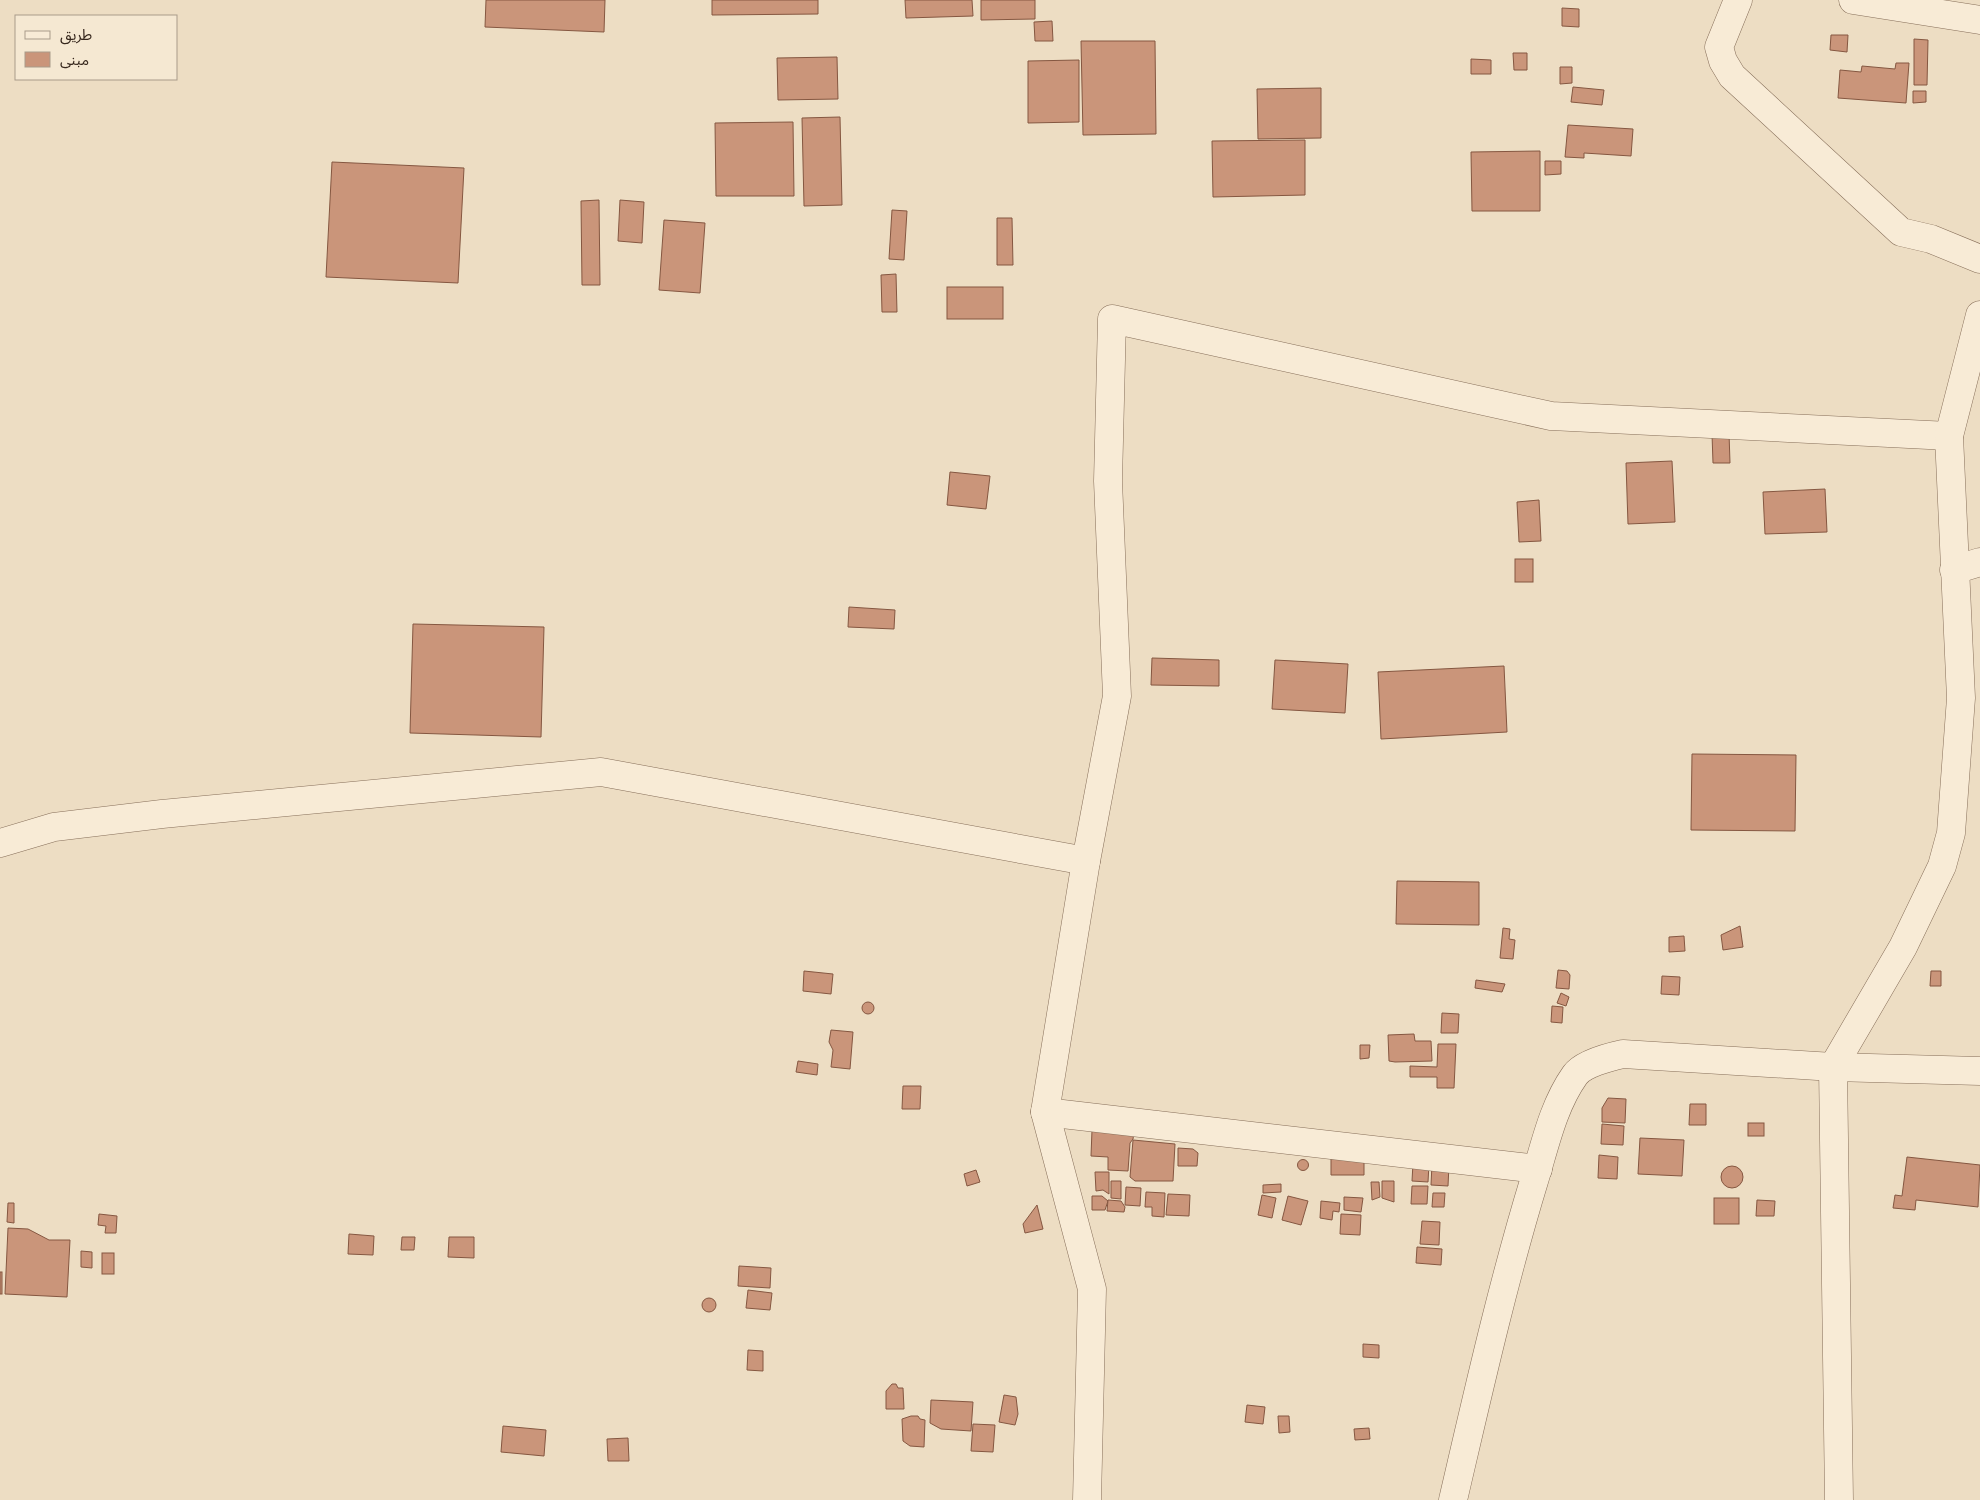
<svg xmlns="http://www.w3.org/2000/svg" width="1980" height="1500" font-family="'Noto Serif','Noto Sans Arabic',serif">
  <rect width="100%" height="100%" fill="#edddc3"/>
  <g fill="#ca957a" stroke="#855741">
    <path d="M 486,0 L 605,0 L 604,32 L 485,27 Z"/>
    <path d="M 712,0 L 818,0 L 818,14 L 712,15 Z"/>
    <path d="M 905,0 L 972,0 L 973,16 L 906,18 Z"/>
    <path d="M 981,0 L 1035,0 L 1035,19 L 981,20 Z"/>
    <path d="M 1562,8 L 1579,9 L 1579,27 L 1562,26 Z"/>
    <path d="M 1052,21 L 1053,41 L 1035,41 L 1034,22 Z"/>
    <path d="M 1831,35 L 1848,35 L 1847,52 L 1830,50 Z"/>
    <path d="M 1914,39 L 1928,40 L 1927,85 L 1914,85 Z"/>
    <path d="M 1081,41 L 1155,41 L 1156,134 L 1083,135 Z"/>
    <path d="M 1513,53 L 1527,53 L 1527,70 L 1514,70 Z"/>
    <path d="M 837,57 L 838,99 L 778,100 L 777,58 Z"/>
    <path d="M 1471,59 L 1491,60 L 1491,74 L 1471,74 Z"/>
    <path d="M 1079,60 L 1079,122 L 1028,123 L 1028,61 Z"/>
    <path d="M 1896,63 L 1909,63 L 1906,103 L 1838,98 L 1840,70 L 1861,72 L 1862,66 L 1895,69 Z"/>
    <path d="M 1560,67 L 1572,67 L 1572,83 L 1560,84 Z"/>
    <path d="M 1573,87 L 1604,90 L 1602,105 L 1571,102 Z"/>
    <path d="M 1321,88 L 1321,138 L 1258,139 L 1257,89 Z"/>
    <path d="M 1913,91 L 1926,91 L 1926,102 L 1913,103 Z"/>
    <path d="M 840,117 L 842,205 L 804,206 L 802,118 Z"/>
    <path d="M 793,122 L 794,196 L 716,196 L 715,123 Z"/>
    <path d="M 1568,125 L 1633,129 L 1631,156 L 1584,153 L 1584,158 L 1565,157 Z"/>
    <path d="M 1305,140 L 1305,195 L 1213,197 L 1212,141 Z"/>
    <path d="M 1540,151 L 1540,211 L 1472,211 L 1471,152 Z"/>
    <path d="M 1545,161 L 1561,161 L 1561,174 L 1545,175 Z"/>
    <path d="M 332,162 L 464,168 L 458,283 L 326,277 Z"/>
    <path d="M 599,200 L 600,285 L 582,285 L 581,201 Z"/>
    <path d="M 620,200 L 644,202 L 642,243 L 618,241 Z"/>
    <path d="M 892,210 L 907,211 L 904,260 L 889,259 Z"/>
    <path d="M 997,218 L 1012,218 L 1013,265 L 997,265 Z"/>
    <path d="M 664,220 L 705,223 L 700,293 L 659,290 Z"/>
    <path d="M 896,274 L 897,312 L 882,312 L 881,275 Z"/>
    <rect x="947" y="287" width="56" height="32"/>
    <path d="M 1729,433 L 1730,463 L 1713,463 L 1712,434 Z"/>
    <path d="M 1672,461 L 1675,522 L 1628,524 L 1626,463 Z"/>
    <path d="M 950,472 L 990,476 L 986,509 L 947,505 Z"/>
    <path d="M 1825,489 L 1827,532 L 1765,534 L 1763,492 Z"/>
    <path d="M 1539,500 L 1541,541 L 1519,542 L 1517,502 Z"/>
    <rect x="1515" y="559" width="18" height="23"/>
    <path d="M 849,607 L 895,610 L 894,629 L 848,627 Z"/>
    <path d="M 413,624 L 544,627 L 541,737 L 410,733 Z"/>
    <path d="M 1152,658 L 1219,660 L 1219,686 L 1151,685 Z"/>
    <path d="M 1275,660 L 1348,664 L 1345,713 L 1272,709 Z"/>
    <path d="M 1504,666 L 1507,732 L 1381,739 L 1378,672 Z"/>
    <path d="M 1692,754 L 1796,755 L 1795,831 L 1691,830 Z"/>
    <path d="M 1397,881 L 1479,882 L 1479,925 L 1396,924 Z"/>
    <path d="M 1740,926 L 1743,947 L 1723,950 L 1721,935 Z"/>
    <path d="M 1503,928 L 1510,929 L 1509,939 L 1515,940 L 1513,959 L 1500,958 Z"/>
    <path d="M 1684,936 L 1685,951 L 1669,952 L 1669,937 Z"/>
    <path d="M 1558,970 L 1567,971 L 1570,975 L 1569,989 L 1556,988 Z"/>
    <path d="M 804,971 L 833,974 L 831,994 L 803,991 Z"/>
    <path d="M 1931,971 L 1941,971 L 1941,986 L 1930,986 Z"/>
    <path d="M 1662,976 L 1680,977 L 1679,995 L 1661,994 Z"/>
    <path d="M 1476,980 L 1505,984 L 1502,992 L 1475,988 Z"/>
    <path d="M 1561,993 L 1569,997 L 1566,1006 L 1557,1003 Z"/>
    <circle cx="868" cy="1008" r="6"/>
    <path d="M 1552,1006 L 1563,1007 L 1562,1023 L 1551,1022 Z"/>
    <path d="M 1442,1013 L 1459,1014 L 1458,1033 L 1441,1033 Z"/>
    <path d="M 831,1030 L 853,1032 L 850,1069 L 831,1067 L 833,1050 L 829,1042 Z"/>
    <path d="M 1414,1034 L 1415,1041 L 1431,1041 L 1432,1061 L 1395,1062 L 1389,1061 L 1388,1035 Z"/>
    <path d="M 1438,1044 L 1456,1044 L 1454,1088 L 1437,1088 L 1437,1077 L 1410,1077 L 1410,1066 L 1437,1067 Z"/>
    <path d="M 1360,1045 L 1370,1045 L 1369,1058 L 1360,1059 Z"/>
    <path d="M 798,1061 L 818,1064 L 817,1075 L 796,1072 Z"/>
    <path d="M 903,1086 L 921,1086 L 920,1109 L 902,1109 Z"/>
    <path d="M 1608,1098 L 1626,1099 L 1625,1123 L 1602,1122 L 1602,1108 Z"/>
    <path d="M 1690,1104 L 1706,1104 L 1706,1125 L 1689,1125 Z"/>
    <rect x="1748" y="1123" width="16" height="13"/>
    <path d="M 1602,1124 L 1624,1126 L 1623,1145 L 1601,1144 Z"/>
    <path d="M 1092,1130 L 1134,1132 L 1133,1139 L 1130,1143 L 1128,1171 L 1108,1170 L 1108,1157 L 1091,1156 Z"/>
    <path d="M 1640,1138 L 1684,1140 L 1682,1176 L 1638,1174 Z"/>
    <path d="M 1133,1140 L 1175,1144 L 1173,1181 L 1135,1181 L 1130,1177 Z"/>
    <path d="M 1178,1148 L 1193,1149 L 1198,1153 L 1197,1166 L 1178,1166 Z"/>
    <path d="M 1599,1155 L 1618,1157 L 1617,1179 L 1598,1178 Z"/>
    <path d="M 1907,1157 L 1980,1165 L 1978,1207 L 1916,1200 L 1915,1210 L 1893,1208 L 1895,1195 L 1902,1196 Z"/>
    <path d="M 1331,1159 L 1364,1160 L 1364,1175 L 1331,1175 Z"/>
    <circle cx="1303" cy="1165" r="5.5"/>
    <path d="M 1413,1163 L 1429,1164 L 1428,1182 L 1412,1181 Z"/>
    <path d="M 1432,1164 L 1449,1165 L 1448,1186 L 1431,1185 Z"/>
    <circle cx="1732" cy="1177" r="11"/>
    <path d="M 976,1170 L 980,1182 L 967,1186 L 964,1174 Z"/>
    <path d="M 1095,1172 L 1109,1172 L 1109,1194 L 1103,1190 L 1096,1191 Z"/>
    <path d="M 1111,1181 L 1121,1181 L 1121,1199 L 1111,1198 Z"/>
    <path d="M 1382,1181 L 1394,1181 L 1394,1202 L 1382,1198 Z"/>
    <path d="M 1371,1182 L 1379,1182 L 1380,1197 L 1372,1200 Z"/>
    <path d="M 1281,1184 L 1281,1192 L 1263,1193 L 1263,1185 Z"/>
    <path d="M 1412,1186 L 1428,1186 L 1427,1204 L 1411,1204 Z"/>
    <path d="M 1126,1187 L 1141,1188 L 1140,1206 L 1125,1205 Z"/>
    <path d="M 1146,1192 L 1165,1193 L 1164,1217 L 1152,1216 L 1152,1207 L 1145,1207 Z"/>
    <path d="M 1433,1193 L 1445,1193 L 1444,1207 L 1432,1207 Z"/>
    <path d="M 1168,1194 L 1190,1195 L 1189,1216 L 1166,1215 Z"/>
    <path d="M 1262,1195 L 1276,1198 L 1272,1218 L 1258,1215 Z"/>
    <path d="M 1092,1196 L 1102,1196 L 1108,1201 L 1105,1210 L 1092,1210 Z"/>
    <path d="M 1288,1196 L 1308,1201 L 1301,1225 L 1282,1220 Z"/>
    <path d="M 1344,1197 L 1363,1198 L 1361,1212 L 1344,1210 Z"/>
    <rect x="1714" y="1198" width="25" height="26"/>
    <path d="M 1108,1200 L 1121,1201 L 1125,1207 L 1124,1212 L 1107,1211 Z"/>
    <path d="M 1757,1200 L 1775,1201 L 1774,1216 L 1756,1216 Z"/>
    <path d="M 1321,1201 L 1340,1203 L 1339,1212 L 1333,1211 L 1332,1220 L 1320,1218 Z"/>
    <path d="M 8,1203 L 14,1203 L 14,1223 L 7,1222 Z"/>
    <path d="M 1037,1205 L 1043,1229 L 1025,1233 L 1023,1224 Z"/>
    <path d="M 99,1214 L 117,1216 L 116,1233 L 105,1233 L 106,1226 L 98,1225 Z"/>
    <path d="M 1341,1214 L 1361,1215 L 1360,1235 L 1340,1234 Z"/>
    <path d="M 1422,1221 L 1440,1222 L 1439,1245 L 1420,1244 Z"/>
    <path d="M 8,1228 L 28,1229 L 49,1240 L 70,1240 L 67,1297 L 5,1294 Z"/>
    <path d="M 349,1234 L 374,1236 L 373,1255 L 348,1254 Z"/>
    <path d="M 402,1237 L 415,1237 L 414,1250 L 401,1250 Z"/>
    <path d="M 449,1237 L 474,1237 L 474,1258 L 448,1257 Z"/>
    <path d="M 1417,1247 L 1442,1249 L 1441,1265 L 1416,1263 Z"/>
    <path d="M 81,1251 L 92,1252 L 92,1268 L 81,1267 Z"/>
    <rect x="102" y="1253" width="12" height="21"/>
    <path d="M 739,1266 L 771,1268 L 770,1288 L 738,1286 Z"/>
    <rect x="0" y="1272" width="2" height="22"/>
    <path d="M 748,1290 L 772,1293 L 770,1310 L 746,1308 Z"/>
    <circle cx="709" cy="1305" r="7"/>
    <path d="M 1363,1344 L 1379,1345 L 1379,1358 L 1363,1357 Z"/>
    <path d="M 748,1350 L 763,1351 L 763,1371 L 747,1370 Z"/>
    <path d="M 892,1384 L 896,1384 L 898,1388 L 903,1388 L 904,1409 L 886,1409 L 886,1391 Z"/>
    <path d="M 1004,1395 L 1016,1397 L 1018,1414 L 1015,1425 L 999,1422 Z"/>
    <path d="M 931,1400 L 973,1402 L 971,1431 L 941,1429 L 930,1423 Z"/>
    <path d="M 1247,1405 L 1265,1407 L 1263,1424 L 1245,1422 Z"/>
    <path d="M 911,1416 L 918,1416 L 920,1419 L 925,1420 L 924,1447 L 910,1446 L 903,1441 L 902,1419 Z"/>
    <path d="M 1278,1416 L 1289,1416 L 1290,1432 L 1279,1433 Z"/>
    <path d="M 973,1424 L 995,1425 L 993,1452 L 971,1451 Z"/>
    <path d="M 503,1426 L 546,1430 L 544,1456 L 501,1452 Z"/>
    <path d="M 1369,1428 L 1370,1439 L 1355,1440 L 1354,1429 Z"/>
    <path d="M 628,1438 L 629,1461 L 608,1461 L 607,1439 Z"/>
  </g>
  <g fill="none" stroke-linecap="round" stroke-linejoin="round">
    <defs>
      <g id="minor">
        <path d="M 1738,0 L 1719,47 L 1723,61 L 1732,76 L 1901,232 L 1931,239 L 1980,259"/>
        <path d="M 1853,0 L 1980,20"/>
        <path d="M 1954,570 L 1980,562"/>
        <path d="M 0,843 L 54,827 L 162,814 L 601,772 L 1086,861"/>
        <path d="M 1045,1112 L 1538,1169"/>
        <path d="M 1087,1500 L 1092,1289 L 1045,1112 L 1086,861 L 1117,696 L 1108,481 L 1112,319 L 1551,416 L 1949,436"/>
        <path d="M 1453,1500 C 1478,1393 1502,1286 1534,1181 C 1545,1145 1553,1106 1575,1075 C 1583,1064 1609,1057 1623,1054 L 1833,1067 L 1980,1071"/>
        <path d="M 1839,1500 L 1833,1067 L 1903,947 L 1942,866 L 1951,833 L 1961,698 L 1949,436 L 1980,315"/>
      </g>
    </defs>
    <use href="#minor" stroke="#876f5a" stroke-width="29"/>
    <use href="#minor" stroke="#f8ebd6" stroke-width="28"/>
  </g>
  <rect x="15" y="15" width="162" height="65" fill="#f5e8d2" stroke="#a99b8a"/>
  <rect x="25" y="31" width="25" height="8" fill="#f8ebd6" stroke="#a99b8a"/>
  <text x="60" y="40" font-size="15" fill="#37281e">طريق</text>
  <rect x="25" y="52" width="25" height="15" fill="#ca957a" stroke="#a99b8a"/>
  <text x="60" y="65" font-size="15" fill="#37281e">مبنى</text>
</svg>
